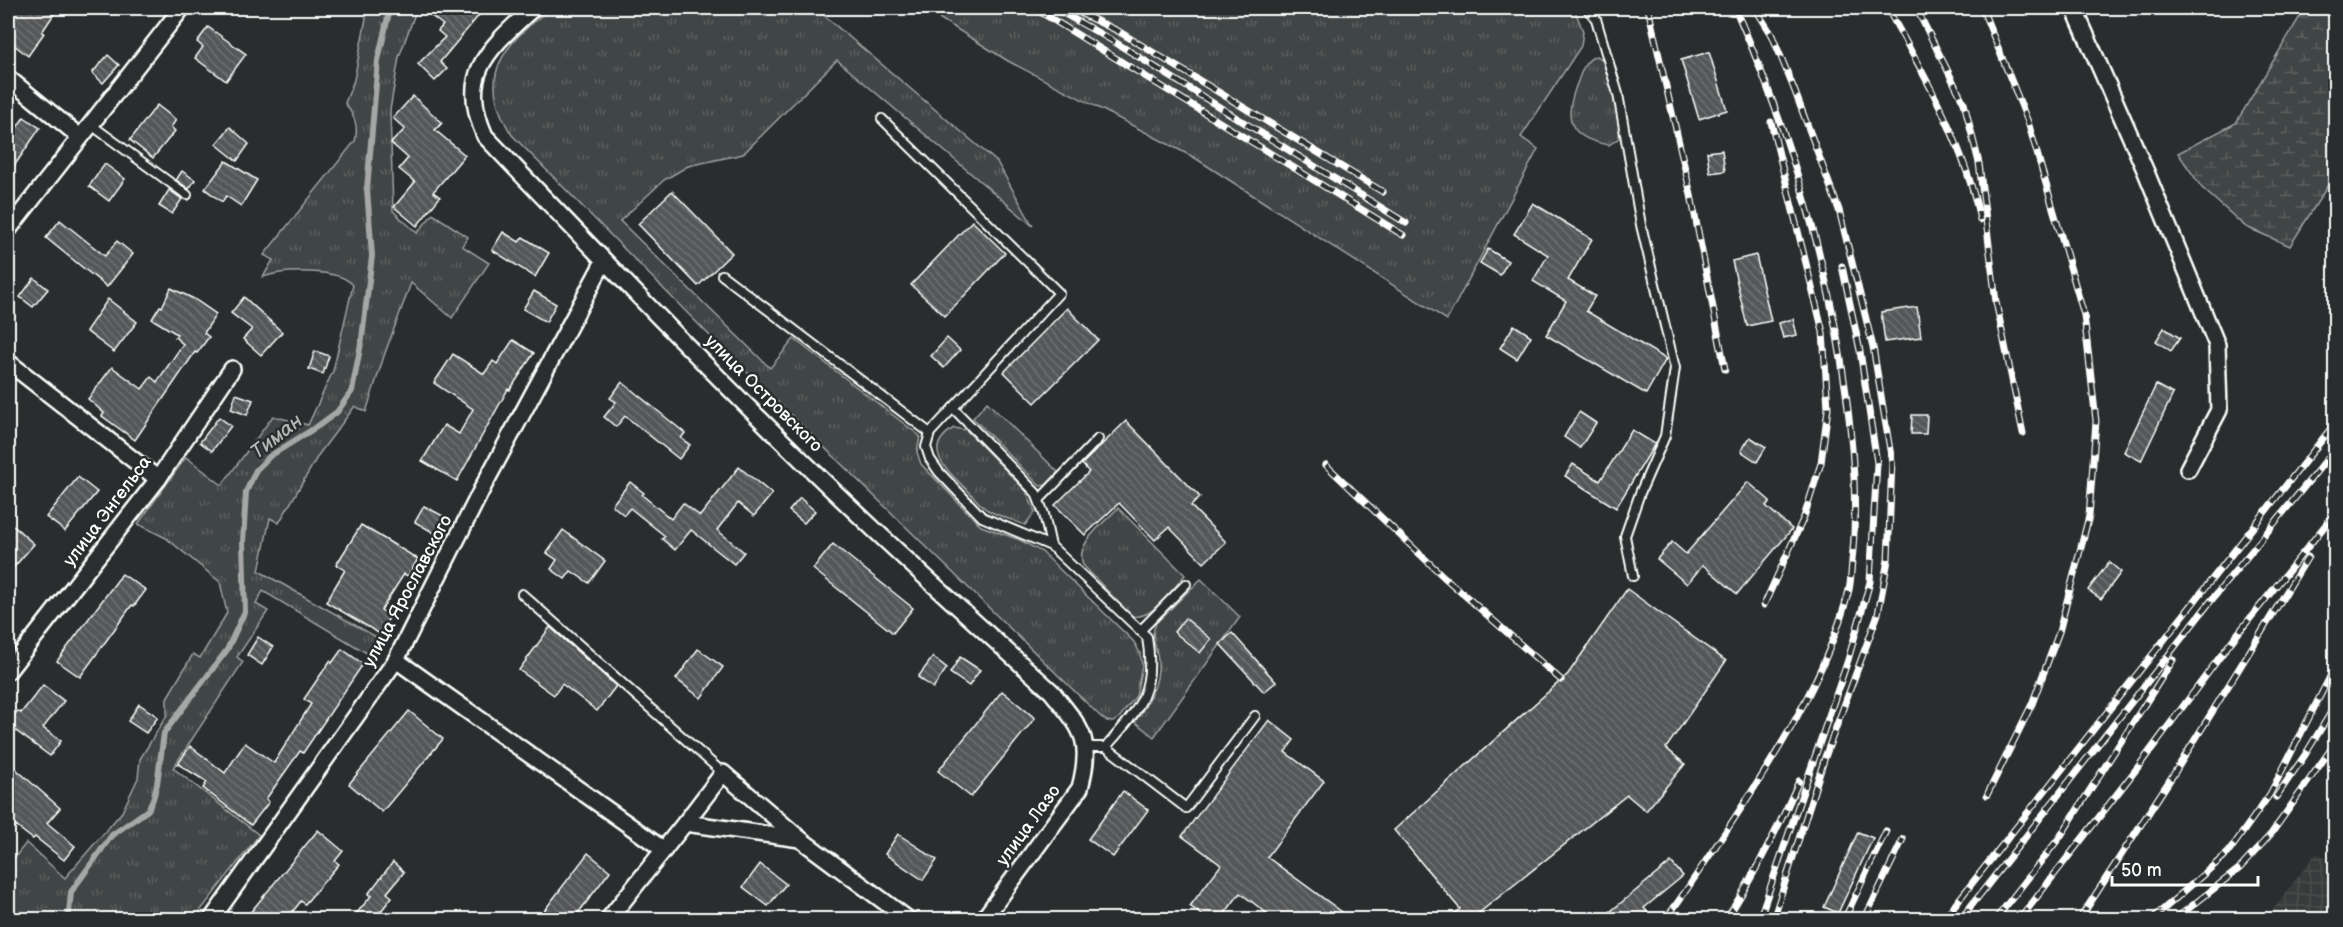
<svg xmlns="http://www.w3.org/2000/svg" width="2343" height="927" font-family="'Balsamiq Sans',sans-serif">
  <defs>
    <pattern id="industrial-grid" width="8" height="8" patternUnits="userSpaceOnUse" patternTransform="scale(1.5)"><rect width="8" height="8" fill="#373a3b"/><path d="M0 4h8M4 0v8" fill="none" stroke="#4b4e4f"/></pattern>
    <pattern id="grass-tufts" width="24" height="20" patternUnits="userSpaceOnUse" patternTransform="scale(1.5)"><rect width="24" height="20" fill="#414445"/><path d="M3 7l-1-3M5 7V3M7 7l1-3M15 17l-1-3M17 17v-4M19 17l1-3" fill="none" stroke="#5e6061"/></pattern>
    <pattern id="wetland-marsh" width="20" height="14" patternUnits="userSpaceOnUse" patternTransform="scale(1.5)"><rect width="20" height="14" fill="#414445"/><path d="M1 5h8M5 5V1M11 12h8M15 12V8" fill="none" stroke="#5e6061"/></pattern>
    <pattern id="building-back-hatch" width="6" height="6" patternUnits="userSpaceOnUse" patternTransform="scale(1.5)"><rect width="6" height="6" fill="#555758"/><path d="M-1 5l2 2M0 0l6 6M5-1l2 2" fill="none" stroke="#6e7071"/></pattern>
  </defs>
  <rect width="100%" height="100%" fill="#2a2d2e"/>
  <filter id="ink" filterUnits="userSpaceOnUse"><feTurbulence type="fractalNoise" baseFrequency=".0167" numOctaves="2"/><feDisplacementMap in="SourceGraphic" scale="12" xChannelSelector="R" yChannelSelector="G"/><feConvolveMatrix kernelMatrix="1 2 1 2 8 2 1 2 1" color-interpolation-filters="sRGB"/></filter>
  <g filter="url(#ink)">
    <path fill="url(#industrial-grid)" d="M 2316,853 L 2326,858 L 2326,874 L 2335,879 L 2335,919 L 2266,919 Z"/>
    <g fill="url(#grass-tufts)" stroke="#a0a2a2" stroke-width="1.5">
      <path d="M 368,8 L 417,8 L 399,57 L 390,110 L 393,211 L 417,233 L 433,214 L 468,237 L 462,246 L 489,263 L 452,318 L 411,283 L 385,353 L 366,412 L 355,406 L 319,454 L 279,523 L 270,518 L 259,571 L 380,639 L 370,655 L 263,591 L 256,604 L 268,611 L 237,657 L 243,662 L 173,768 L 259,835 L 194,919 L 8,919 L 8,866 L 26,843 L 65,878 L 122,812 L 138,778 L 140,759 L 167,715 L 167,698 L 193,654 L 200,658 L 227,613 L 220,582 L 166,538 L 138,524 L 186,457 L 222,485 L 273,416 L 308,425 L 333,371 L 353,285 C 339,268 283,270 263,277 L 273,260 L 264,255 L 355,141 C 359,125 354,116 345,103 L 354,80 Z"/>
      <path d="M 551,8 L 815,8 L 997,162 L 1033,226 L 837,60 L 743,154 L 688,166 L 664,180 L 620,221 L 770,368 L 794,339 L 920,436 L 917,452 L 921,464 L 981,526 L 1020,540 L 1042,552 L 1134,642 L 1140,653 L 1142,665 L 1136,696 L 1119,718 L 1113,722 L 1107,721 L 1101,717 L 710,336 L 512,135 C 474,75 504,45 551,8 Z"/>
      <path d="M 923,8 L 1574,8 L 1583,31 L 1581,46 L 1521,137 L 1538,149 L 1447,320 L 1195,158 L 1008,61 Z"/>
      <path d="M 1596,56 L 1604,60 C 1612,84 1623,113 1619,138 L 1609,145 C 1567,138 1563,118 1578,81 C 1582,70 1585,60 1596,56 Z"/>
      <path d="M 987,402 L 1058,472 L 1046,485 L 1040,486 L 1037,483 L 973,418 Z"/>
      <path d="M 954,428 L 966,430 L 1026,491 L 1035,512 L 1025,525 C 1013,520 997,516 986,509 C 978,503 971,493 963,486 C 944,467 922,448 954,428 Z"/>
      <path d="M 1118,508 L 1185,575 C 1172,590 1152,621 1131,616 L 1083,565 C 1074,544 1105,522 1118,508 Z"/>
      <path d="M 1201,579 L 1240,617 L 1154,737 L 1135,722 C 1148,703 1160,685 1158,660 C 1157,646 1149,638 1156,623 Z"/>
    </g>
    <path fill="url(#wetland-marsh)" stroke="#a0a2a2" stroke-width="1.5" d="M 2305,8 L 2335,8 L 2335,174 L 2290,246 L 2246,227 L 2202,188 L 2178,153 L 2236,123 Z"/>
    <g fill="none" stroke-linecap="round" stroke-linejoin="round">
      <path stroke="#a6a7a7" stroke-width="6" d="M 64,920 L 69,913 L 71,892 L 112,835 L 148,810 L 153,799 L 157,784 L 164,733 L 227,650 L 245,611 L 243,542 L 246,492 L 256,470 L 270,456 L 318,426 L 337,412 L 352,391 L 362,338 L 372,256 L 367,189 L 378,60 L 390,8"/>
    </g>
    <g fill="url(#building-back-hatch)" stroke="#fff" stroke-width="1.5">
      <path d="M 8,8 L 58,8 L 42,32 L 44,33 L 28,56 L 8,40 Z"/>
      <path d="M 421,8 L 485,8 L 440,62 L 447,69 L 435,81 L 418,64 L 445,37 L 438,31 L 443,25 Z"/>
      <path d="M 208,27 L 246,54 L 226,81 L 195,58 L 203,47 L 197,42 Z"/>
      <path d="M 1709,52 L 1727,110 L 1699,119 L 1681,60 Z"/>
      <path d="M 108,55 L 119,65 L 103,83 L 92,73 Z"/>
      <path d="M 413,96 L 442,123 L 435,130 L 465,155 L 433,192 L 440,197 L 417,226 L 394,207 L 415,182 L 399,169 L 408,158 L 391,143 L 405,129 L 393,118 Z"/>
      <path d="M 157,105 L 176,120 L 171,127 L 175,131 L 153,158 L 130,140 Z"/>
      <path d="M 24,117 L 40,128 L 8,175 L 8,141 Z"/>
      <path d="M 230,127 L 249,144 L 237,161 L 216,144 Z"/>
      <path d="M 1722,150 L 1725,171 L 1710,173 L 1707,152 Z"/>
      <path d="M 226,161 L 257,180 L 241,206 L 226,196 L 222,202 L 205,189 Z"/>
      <path d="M 105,164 L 125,179 L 109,201 L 89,186 Z"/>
      <path d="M 182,171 L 195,180 L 189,189 L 176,180 Z"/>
      <path d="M 169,190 L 182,199 L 172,214 L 159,206 Z"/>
      <path d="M 672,191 L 732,253 L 698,286 L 638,224 Z"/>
      <path d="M 1533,203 L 1592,239 L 1568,280 L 1595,296 L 1586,311 L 1666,359 L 1646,394 L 1546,335 L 1566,301 L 1533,281 L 1548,255 L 1514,234 Z"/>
      <path d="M 60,220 L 105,256 L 117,241 L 133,254 L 107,287 L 46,238 Z"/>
      <path d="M 972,221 L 1005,253 L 945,316 L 911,285 Z"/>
      <path d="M 503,232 L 519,242 L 523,237 L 549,253 L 535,277 L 492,250 Z"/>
      <path d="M 1488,249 L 1508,261 L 1500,275 L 1480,263 Z"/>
      <path d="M 1756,255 L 1771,321 L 1747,326 L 1732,261 Z"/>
      <path d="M 34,278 L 48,289 L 33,307 L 20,297 Z"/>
      <path d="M 171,288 L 194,299 L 216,314 L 204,333 L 209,337 L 197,353 L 195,352 L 135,440 L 102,416 L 104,413 L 88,399 L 112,367 L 142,389 L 151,377 L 157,382 L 183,344 L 175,337 L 177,334 L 152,319 L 160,306 L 162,307 Z"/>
      <path d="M 534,291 L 556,304 L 546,322 L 523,309 Z"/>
      <path d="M 244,297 L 282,332 L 261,355 L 243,339 L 252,329 L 231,313 Z"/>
      <path d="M 108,299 L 137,322 L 114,352 L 86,331 Z"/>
      <path d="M 1917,307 L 1921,337 L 1885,342 L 1881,312 Z"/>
      <path d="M 1067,308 L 1098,340 L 1035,403 L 1004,372 Z"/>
      <path d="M 1793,319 L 1797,335 L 1783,338 L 1779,323 Z"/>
      <path d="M 1514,325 L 1531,336 L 1517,359 L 1500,348 Z"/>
      <path d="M 2164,328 L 2180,338 L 2171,351 L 2156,341 Z"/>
      <path d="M 947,338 L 960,350 L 944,368 L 931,356 Z"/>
      <path d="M 513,340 L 534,353 L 510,390 L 508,389 L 457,481 L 422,461 L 444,425 L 459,434 L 473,409 L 434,383 L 453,354 L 484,374 L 493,361 L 497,364 Z"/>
      <path d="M 315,351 L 329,356 L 323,374 L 309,369 Z"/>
      <path d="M 622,382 L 685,433 L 681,438 L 690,445 L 679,459 L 625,416 L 616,427 L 604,417 L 616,402 L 610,398 Z"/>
      <path d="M 2156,385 L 2173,394 L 2141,461 L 2124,452 Z"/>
      <path d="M 236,394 L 253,400 L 247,415 L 231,409 Z"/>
      <path d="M 1579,412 L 1596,423 L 1580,448 L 1564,437 Z"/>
      <path d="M 1912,415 L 1927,415 L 1926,434 L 1911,434 Z"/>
      <path d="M 219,417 L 231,426 L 212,451 L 200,442 Z"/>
      <path d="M 1126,421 L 1200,497 L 1191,506 L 1226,542 L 1204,563 L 1169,527 L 1155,540 L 1119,503 L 1085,535 L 1055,505 L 1089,472 L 1082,464 Z"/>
      <path d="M 1632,430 L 1655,444 L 1616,508 L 1565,476 L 1573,464 L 1600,481 Z"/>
      <path d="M 1750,437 L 1766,447 L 1757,462 L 1741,451 Z"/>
      <path d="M 739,467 L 772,494 L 754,516 L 738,503 L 717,530 L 744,552 L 734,564 L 691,530 L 675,550 L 662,539 L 665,536 L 630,508 L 624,515 L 612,505 L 630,482 L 644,493 L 642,495 L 671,519 L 683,503 L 700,516 Z"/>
      <path d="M 78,477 L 97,492 L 65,531 L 46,517 Z"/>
      <path d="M 1748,482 L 1770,501 L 1766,506 L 1792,529 L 1737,594 L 1703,565 L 1687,584 L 1657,559 L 1672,542 L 1686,554 Z"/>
      <path d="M 800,498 L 815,511 L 804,523 L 789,511 Z"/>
      <path d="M 424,506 L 445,517 L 436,534 L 415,522 Z"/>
      <path d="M 8,521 L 34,544 L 8,574 Z"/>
      <path d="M 361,525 L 418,559 L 408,576 L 404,574 L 381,610 L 390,616 L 380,634 L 326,602 L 345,570 L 336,565 Z"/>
      <path d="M 563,530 L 605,561 L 589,583 L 571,571 L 565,579 L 551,569 L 557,560 L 547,553 Z"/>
      <path d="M 833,544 L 913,608 L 893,633 L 813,569 Z"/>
      <path d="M 2109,562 L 2121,572 L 2101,599 L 2088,590 Z"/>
      <path d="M 122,574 L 146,590 L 134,606 L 132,605 L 80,677 L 57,661 Z"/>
      <path d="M 1627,589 L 1726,661 L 1666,748 L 1685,764 L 1646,811 L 1627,795 L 1470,920 L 1447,920 L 1460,909 L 1394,830 L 1568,674 Z"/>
      <path d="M 1185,618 L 1211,639 L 1200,653 L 1174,632 Z"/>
      <path d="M 550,627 L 616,686 L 597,711 L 562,684 L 554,695 L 519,670 Z"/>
      <path d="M 1232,633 L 1276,682 L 1264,692 L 1220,644 Z"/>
      <path d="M 258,637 L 273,647 L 262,665 L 247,655 Z"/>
      <path d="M 342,649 L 363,664 L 303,753 L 300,751 L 266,799 L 269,802 L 251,825 L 203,788 L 207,782 L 178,764 L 190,746 L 225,773 L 245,743 L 274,763 L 311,704 L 304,699 L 330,661 L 332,663 Z"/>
      <path d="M 698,649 L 723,667 L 701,698 L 676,679 Z"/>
      <path d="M 933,657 L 947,668 L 933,688 L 918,677 Z"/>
      <path d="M 960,657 L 980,670 L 969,686 L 950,673 Z"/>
      <path d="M 43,685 L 64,701 L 43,728 L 61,741 L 50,756 L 8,725 L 17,711 L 21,713 Z"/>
      <path d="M 1002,691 L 1035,718 L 971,797 L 938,771 Z"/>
      <path d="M 139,704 L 158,717 L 146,733 L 128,721 Z"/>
      <path d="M 409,711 L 443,739 L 382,812 L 349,784 Z"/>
      <path d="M 1269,720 L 1294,740 L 1285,752 L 1324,781 L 1267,857 L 1353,920 L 1276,920 L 1240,893 L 1220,920 L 1208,920 L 1190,906 L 1221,865 L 1182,836 Z"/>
      <path d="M 8,762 L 60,808 L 47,823 L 75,846 L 64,860 L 35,837 L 33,839 L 8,820 Z"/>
      <path d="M 1123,791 L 1148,810 L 1113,857 L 1088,839 Z"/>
      <path d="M 318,830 L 343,851 L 335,861 L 339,864 L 321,885 L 305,904 L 301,901 L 286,920 L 244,920 Z"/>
      <path d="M 1858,832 L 1873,838 L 1838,913 L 1824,907 Z"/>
      <path d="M 898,834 L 937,860 L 923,880 L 885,854 Z"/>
      <path d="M 588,853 L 610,871 L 573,920 L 537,920 Z"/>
      <path d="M 393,862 L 404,872 L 387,893 L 392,897 L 374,920 L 351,920 L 371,896 L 368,894 Z"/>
      <path d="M 1671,862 L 1683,876 L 1644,908 L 1655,920 L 1600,920 Z"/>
      <path d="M 760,864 L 786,884 L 768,906 L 743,887 Z"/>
    </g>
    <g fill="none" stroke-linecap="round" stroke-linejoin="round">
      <defs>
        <g id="lane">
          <path d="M 1587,8 L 1596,19 L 1618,94 L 1641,225 L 1675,368 L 1665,436 L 1640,493 L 1625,536 L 1633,576"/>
          <path d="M 882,119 L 1059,293 L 930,433 L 926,447 L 930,459 L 939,472 L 982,517 L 1051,546 L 1147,637 C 1156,691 1140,708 1106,747"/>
          <path d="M 90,124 L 187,195"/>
          <path d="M 722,275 L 930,433"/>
          <path d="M 953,408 L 1036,493 L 1044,514 L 1051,546"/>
          <path d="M 1040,499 L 1098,439"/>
          <path d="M 522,594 L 723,773"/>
          <path d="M 1140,631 L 1186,584"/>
          <path d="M 1087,747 L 1106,747 L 1186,808 L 1255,716"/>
        </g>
        <g id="street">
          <path d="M 533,8 C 489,49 457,73 485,136 C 608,265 732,395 861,517 C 924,577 988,634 1052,692 C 1082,730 1093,738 1080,788 L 983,920"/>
          <path d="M 2074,8 L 2146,172 L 2217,345 L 2219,410 L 2188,469"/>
          <path d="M 8,78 L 80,137"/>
          <path d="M 8,230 L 182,8"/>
          <path d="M 8,362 L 158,479"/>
          <path d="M 396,660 L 664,850"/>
          <path d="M 8,671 L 158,479 L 232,369"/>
          <path d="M 685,823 L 723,773 L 800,839 L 909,920"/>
          <path d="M 211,920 L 396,660 L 484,485 L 604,261"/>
          <path d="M 608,920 L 685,823 L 800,839"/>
        </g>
      </defs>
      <use href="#lane" stroke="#fff" stroke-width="12"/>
      <use href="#street" stroke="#fff" stroke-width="20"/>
      <use href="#lane" stroke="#2a2d2e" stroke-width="8"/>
      <use href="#street" stroke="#2a2d2e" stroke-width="15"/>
      <defs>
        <g id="rail">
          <path d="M 1034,8 L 1403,235"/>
          <path d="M 1054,8 L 1113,41 L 1406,223"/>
          <path d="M 1648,8 L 1691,195 L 1725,369"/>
          <path d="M 1755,8 L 1772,35 L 1794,89 L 1839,210 L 1873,347 L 1892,462 L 1888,560 L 1878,614 L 1825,757 L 1773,920"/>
          <path d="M 1887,8 C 1924,74 1965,145 1980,220"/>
          <path d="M 1916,8 L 1964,103 L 1979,163 L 1996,302 L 2023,433"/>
          <path d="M 1982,8 L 2028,122 L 2084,315 L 2096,421 L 2089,516 L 2059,632 L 2032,704 L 1987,795"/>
          <path d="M 1082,14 L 1118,31 L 1383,192"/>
          <path d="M 1326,465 L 1444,577 L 1561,680"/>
          <path d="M 1764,605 L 1804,517 L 1821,463 L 1828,408 L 1823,332 L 1771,122"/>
          <path d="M 2276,797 L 2305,755 L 2336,704"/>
          <path d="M 1665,920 C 1686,892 1704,863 1724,834 C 1774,759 1826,679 1849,590 C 1851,581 1851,570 1852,561 C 1855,533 1855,506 1854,477 C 1845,318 1799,153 1735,8"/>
          <path d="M 1726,920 C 1754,875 1778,829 1799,781"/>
          <path d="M 1759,920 L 1848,660 L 1870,582 L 1877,463 L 1860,351 L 1842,266"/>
          <path d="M 1844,920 L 1886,831"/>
          <path d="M 1864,920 L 1903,839"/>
          <path d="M 1943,920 L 2336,422"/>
          <path d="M 1960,920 L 2214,597 L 2336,448"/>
          <path d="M 1995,920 L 2060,837 L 2173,660"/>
          <path d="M 2019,920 L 2138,767 L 2231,642 L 2336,512"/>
          <path d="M 2079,920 L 2175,772 L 2308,557"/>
          <path d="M 2151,920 L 2228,853 L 2270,794 L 2336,665"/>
          <path d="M 2174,920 L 2240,868 L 2271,834 L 2336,742"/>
        </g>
      </defs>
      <use href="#rail" stroke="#fff" stroke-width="7"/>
      <use href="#rail" stroke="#2a2d2e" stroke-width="4.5" stroke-dasharray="14" stroke-linecap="butt"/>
    </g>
  </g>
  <g text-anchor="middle" stroke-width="5" stroke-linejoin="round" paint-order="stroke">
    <g font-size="18" fill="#fff" stroke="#2a2d2e">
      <text transform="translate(764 393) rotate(45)" y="6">улица Островского</text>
      <text transform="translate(107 511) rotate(-53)" y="6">улица Энгельса</text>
      <text transform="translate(407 591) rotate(-62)" y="6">улица Ярославского</text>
      <text transform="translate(1028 825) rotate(-54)" y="6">улица Лазо</text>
    </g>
    <g font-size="20" font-style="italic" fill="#b4b6b6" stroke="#2a2d2e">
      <text transform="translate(276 436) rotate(-38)" y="7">Тиман</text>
    </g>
  </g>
  <rect width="2343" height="927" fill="none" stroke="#2a2d2e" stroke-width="30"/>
  <rect x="15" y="15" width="2313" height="897" fill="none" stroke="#fff" stroke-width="2" filter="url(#ink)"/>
  <path d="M2112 876v9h146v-9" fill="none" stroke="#ffffff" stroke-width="3"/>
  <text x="2121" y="876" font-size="18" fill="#ffffff" stroke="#2a2d2e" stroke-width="4.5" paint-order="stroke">50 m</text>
</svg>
